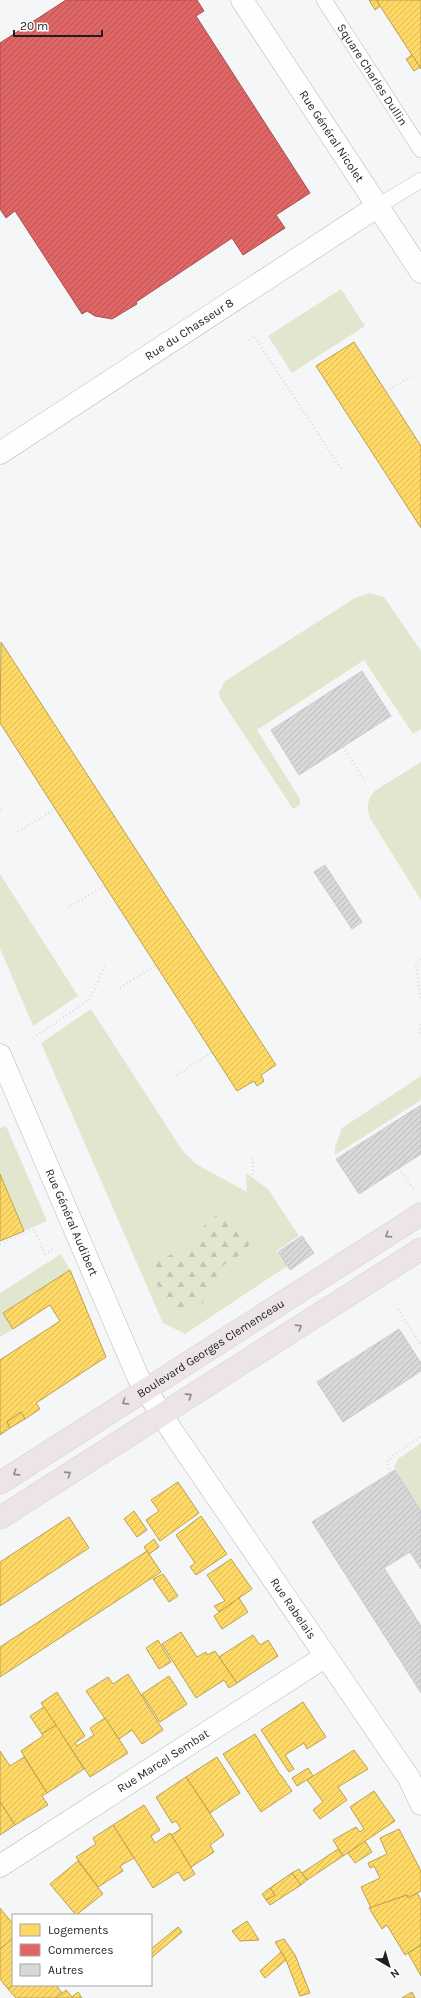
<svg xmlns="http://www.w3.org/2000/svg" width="421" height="1998" font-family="Karla,sans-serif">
  <defs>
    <pattern id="forest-firs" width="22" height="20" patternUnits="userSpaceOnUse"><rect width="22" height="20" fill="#e1e7ce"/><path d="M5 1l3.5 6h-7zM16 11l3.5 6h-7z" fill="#c1c6b1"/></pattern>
    <pattern id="homes-hatch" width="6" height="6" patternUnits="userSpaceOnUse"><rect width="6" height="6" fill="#ffd966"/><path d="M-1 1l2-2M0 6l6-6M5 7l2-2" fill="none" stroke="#daba58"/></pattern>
    <pattern id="shops-hatch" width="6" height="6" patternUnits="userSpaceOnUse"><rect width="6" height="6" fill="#e06666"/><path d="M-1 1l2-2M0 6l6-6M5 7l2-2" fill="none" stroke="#b55354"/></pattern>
    <pattern id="building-hatch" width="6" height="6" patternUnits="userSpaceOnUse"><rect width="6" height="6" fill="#d7d8d8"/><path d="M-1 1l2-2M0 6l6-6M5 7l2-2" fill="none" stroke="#b8b9b9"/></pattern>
  </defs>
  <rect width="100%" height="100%" fill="#f4f6f8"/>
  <g fill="#e1e7ce">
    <path d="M 341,289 L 365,326 L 292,373 L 268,336 Z"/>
    <path d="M 370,593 L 384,597 L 421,651 L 421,729 L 413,734 L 364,660 L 257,730 L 300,799 L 300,805 L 293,809 L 220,698 L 219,692 L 225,681 L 355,598 Z"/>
    <path d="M 421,762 L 421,900 L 370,818 C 366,807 367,799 376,790 Z"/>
    <path d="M 0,874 L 78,996 L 33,1026 L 0,948 Z"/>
    <path d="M 91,1009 L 182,1150 L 196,1164 L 247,1192 L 246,1173 L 268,1189 L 299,1236 L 276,1251 L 287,1266 L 185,1334 L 163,1323 L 41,1043 Z"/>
    <path d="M 421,1076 L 421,1100 L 335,1155 L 335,1147 L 342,1128 Z"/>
    <path d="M 6,1126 L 47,1221 L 24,1231 L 0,1174 L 0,1128 Z"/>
    <path d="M 61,1254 L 70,1270 L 3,1313 L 13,1329 L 0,1337 L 0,1293 Z"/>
    <path d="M 421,1443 L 421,1511 L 394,1467 L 398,1459 Z"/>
  </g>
  <path fill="url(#forest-firs)" d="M 218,1215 C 235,1216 250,1226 251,1243 C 247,1247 243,1253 238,1256 C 233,1259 227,1262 223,1266 C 203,1293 219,1304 177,1313 L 167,1306 L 148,1265 L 199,1242 C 201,1229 205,1220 218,1215 Z"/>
  <g fill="url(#homes-hatch)" stroke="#bca151">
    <path d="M 369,0 L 377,0 L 380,6 L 375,10 Z"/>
    <path d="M 377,0 L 421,0 L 421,69 L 380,6 Z"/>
    <path d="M 412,55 L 420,67 L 414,71 L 406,59 Z"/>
    <path d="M 354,342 L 421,446 L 421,528 L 316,366 Z"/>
    <path d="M 1,642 L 276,1065 L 261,1075 L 264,1081 L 257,1086 L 254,1081 L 237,1091 L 0,723 Z"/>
    <path d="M 0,1174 L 24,1231 L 0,1241 Z"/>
    <path d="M 70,1270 L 106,1357 L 36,1403 L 40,1409 L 25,1419 L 21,1412 L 7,1422 L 10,1428 L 0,1435 L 0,1360 L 60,1321 L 50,1305 L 13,1329 L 3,1313 Z"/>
    <path d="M 21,1412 L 25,1419 L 10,1428 L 7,1422 Z"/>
    <path d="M 178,1482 L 199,1513 L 160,1541 L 146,1520 L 159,1511 L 151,1500 Z"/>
    <path d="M 134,1511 L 147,1530 L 137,1537 L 124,1519 Z"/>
    <path d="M 201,1516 L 227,1554 L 196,1575 L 190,1567 L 195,1563 L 176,1535 Z"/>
    <path d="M 69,1517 L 89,1548 L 0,1606 L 0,1562 Z"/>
    <path d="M 154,1539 L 159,1547 L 149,1554 L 144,1547 Z"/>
    <path d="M 147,1551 L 161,1572 L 0,1677 L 0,1647 Z"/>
    <path d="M 231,1559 L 252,1589 L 219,1612 L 214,1606 L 225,1601 L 207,1575 Z"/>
    <path d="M 163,1574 L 178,1596 L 169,1602 L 153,1579 Z"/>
    <path d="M 239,1598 L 248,1612 L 222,1629 L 214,1616 Z"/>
    <path d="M 181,1632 L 197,1657 L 206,1652 L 207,1655 L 215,1651 L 237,1683 L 229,1688 L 224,1680 L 196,1698 L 162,1644 Z"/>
    <path d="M 253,1635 L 260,1645 L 268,1640 L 278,1656 L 237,1683 L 219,1657 Z"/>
    <path d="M 158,1640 L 171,1662 L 159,1669 L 146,1648 Z"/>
    <path d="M 128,1674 L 163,1730 L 142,1744 L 132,1730 L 119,1739 L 86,1691 L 108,1677 L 113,1684 Z"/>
    <path d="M 169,1676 L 187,1704 L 160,1722 L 142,1694 Z"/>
    <path d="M 57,1692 L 85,1736 L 75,1743 L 77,1746 L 94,1735 L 90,1728 L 105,1718 L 128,1753 L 90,1777 L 41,1703 Z"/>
    <path d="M 303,1702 L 326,1737 L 307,1749 L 304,1743 L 285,1755 L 294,1769 L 289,1772 L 261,1730 Z"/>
    <path d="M 44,1707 L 56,1725 L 42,1734 L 30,1716 Z"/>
    <path d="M 56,1725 L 84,1769 L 47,1793 L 21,1751 L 43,1736 L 42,1734 Z"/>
    <path d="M 255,1734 L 280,1775 L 281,1775 L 292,1791 L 261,1812 L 223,1754 Z"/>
    <path d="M 354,1750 L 368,1769 L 338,1787 L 347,1800 L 320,1819 L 313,1810 L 323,1802 L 307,1780 Z"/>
    <path d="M 0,1751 L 10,1766 L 24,1757 L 47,1793 L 42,1796 L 48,1805 L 15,1825 L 0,1802 Z"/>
    <path d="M 217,1757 L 240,1793 L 210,1813 L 186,1777 Z"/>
    <path d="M 308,1768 L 313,1776 L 297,1786 L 292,1778 Z"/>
    <path d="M 186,1777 L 224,1835 L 210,1845 L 214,1852 L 191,1867 L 171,1835 L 181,1829 L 176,1821 L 172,1823 L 156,1797 Z"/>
    <path d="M 374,1791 L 395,1821 L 343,1856 L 333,1840 L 356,1827 L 360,1832 L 364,1829 L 350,1807 Z"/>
    <path d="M 0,1802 L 15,1825 L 0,1835 Z"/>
    <path d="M 144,1805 L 160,1830 L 151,1836 L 155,1843 L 170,1833 L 195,1874 L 184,1881 L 178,1872 L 153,1888 L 113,1825 Z"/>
    <path d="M 113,1825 L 134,1858 L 120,1866 L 123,1871 L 98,1887 L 76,1857 L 96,1844 L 93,1838 Z"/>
    <path d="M 399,1829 L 421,1871 L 421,1891 L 408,1898 L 407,1895 L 371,1908 L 361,1887 L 380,1878 L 374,1866 L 370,1868 L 368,1863 L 387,1854 L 380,1838 Z"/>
    <path d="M 365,1841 L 372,1852 L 355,1863 L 348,1853 Z"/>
    <path d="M 338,1849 L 343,1856 L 307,1880 L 302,1873 Z"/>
    <path d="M 78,1861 L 103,1894 L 76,1915 L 50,1884 Z"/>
    <path d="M 299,1869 L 307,1880 L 301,1885 L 292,1873 Z"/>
    <path d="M 292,1873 L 301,1885 L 270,1905 L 266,1900 L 275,1895 L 270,1888 Z"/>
    <path d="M 270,1888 L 275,1895 L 266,1900 L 262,1894 Z"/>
    <path d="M 417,1893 L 421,1900 L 421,1945 L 405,1955 L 387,1925 L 382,1929 L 369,1908 L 407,1895 L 408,1898 Z"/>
    <path d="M 0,1908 L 13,1924 L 13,1938 L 0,1949 Z"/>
    <path d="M 247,1921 L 259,1940 L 240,1941 L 232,1931 Z"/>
    <path d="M 178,1927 L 182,1932 L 151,1958 L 151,1949 Z"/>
    <path d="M 13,1938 L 13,1985 L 8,1989 L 0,1979 L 0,1949 Z"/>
    <path d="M 284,1939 L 295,1955 L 310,1993 L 300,1996 L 286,1960 L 275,1942 Z"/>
    <path d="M 421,1945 L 421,1976 L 408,1953 Z"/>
    <path d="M 281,1952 L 286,1960 L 265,1978 L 260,1971 Z"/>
    <path d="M 13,1985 L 56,1985 L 62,1993 L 56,1998 L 16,1998 L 8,1989 Z"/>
    <path d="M 66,1990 L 72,1997 L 78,1992 L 82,1998 L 56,1998 Z"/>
    <path d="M 412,1992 L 415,1998 L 402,1998 Z"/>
  </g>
  <path fill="url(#shops-hatch)" stroke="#a65151" d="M 66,0 L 197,0 L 204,11 L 196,16 L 310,193 L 276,215 L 285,228 L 243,255 L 232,238 L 136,302 L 137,304 L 112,319 L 95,316 L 87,311 L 82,314 L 15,211 L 6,218 L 0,209 L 0,43 Z"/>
  <g fill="url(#building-hatch)" stroke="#cacbcb">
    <path d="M 362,671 L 391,716 L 299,775 L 271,730 Z"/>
    <path d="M 325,865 L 362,922 L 352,929 L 314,872 Z"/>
    <path d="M 421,1105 L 421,1154 L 359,1194 L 336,1159 Z"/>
    <path d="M 302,1236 L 314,1253 L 290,1270 L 278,1252 Z"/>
    <path d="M 399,1329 L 421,1363 L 421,1371 L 343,1422 L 317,1382 Z"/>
    <path d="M 395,1470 L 421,1511 L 421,1569 L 410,1552 L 384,1568 L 421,1626 L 421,1693 L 312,1522 Z"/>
  </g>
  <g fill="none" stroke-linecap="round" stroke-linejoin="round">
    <defs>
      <g id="service">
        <path id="s1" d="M 324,0 L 421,150"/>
        <path d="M 378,206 L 421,180"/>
      </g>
      <g id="minor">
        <path id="s2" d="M 242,0 L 421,272"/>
        <path id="s3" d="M 0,453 L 378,206"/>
        <path id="s4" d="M 0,1055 L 138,1377 L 174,1434 L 409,1778 L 421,1804"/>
        <path id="s5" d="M 0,1866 L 326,1656"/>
      </g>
      <g id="primary">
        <path id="s6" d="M 0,1483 L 421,1214"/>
        <path d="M 0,1518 L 421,1249"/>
      </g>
    </defs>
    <use href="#service" stroke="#b7b8b9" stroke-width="16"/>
    <use href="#minor" stroke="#b7b8b9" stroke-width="23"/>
    <use href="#primary" stroke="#d2d3d4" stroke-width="23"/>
    <g stroke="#ddddde" stroke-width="2.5" stroke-dasharray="1 3" stroke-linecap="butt">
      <path d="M 249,340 L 254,336 L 342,470"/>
      <path d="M 386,391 L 411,376"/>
      <path d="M 343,747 L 365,781"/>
      <path d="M 0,810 L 2,807"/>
      <path d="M 18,832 L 55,809"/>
      <path d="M 68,908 L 105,885"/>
      <path d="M 421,959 L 416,966 L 421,1000"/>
      <path d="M 120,988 L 156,965"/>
      <path d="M 419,1033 L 421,1021"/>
      <path d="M 33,1038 L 90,999 L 105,965"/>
      <path d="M 177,1075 L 212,1052"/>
      <path d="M 253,1158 L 252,1189 L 243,1198 L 241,1204 L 252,1216 L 277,1232 L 287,1246"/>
      <path d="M 399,1168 L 413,1189"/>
      <path d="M 0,1244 L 34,1229 L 45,1254 L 54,1249"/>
      <path d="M 398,1309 L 421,1345"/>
      <path d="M 390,1473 L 387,1462 L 392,1456 L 421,1436"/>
    </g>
    <use href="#service" stroke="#fdfefe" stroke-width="15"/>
    <use href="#minor" stroke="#fdfefe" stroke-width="22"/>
    <use href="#primary" stroke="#ece4e5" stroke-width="22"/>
  </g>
  <defs><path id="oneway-chevron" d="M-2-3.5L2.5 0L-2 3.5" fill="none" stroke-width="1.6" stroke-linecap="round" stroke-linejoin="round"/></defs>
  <g stroke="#8f8b8c">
    <use href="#oneway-chevron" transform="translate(388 1235) rotate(147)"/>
    <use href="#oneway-chevron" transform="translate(299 1327) rotate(-32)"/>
    <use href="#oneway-chevron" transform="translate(189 1396) rotate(-33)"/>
    <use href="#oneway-chevron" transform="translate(125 1402) rotate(147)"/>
    <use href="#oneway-chevron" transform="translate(16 1473) rotate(147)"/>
    <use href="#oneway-chevron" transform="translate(68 1474) rotate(-33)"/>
  </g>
  <g text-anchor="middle" stroke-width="4" stroke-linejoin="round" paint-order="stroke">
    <g font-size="12" fill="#1e1f20" stroke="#fff">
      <text dy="4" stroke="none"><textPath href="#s1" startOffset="89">Square Charles Dullin</textPath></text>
      <text dy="4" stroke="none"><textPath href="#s2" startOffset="163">Rue Général Nicolet</textPath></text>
      <text dy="4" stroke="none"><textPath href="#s3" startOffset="226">Rue du Chasseur 8</textPath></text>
      <text dy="4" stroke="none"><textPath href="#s4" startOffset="182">Rue Général Audibert</textPath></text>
      <text dy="4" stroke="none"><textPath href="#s6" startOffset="250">Boulevard Georges Clemenceau</textPath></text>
      <text dy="4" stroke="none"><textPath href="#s4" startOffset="629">Rue Rabelais</textPath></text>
      <text dy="4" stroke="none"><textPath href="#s5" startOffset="194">Rue Marcel Sembat</textPath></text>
    </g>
  </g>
  <rect x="12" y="1914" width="140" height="72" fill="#ffffff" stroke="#a5a5a6"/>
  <rect x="20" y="1924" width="20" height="12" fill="#ffd966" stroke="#a5a5a6"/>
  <text x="48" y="1934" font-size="12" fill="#1e1f20">Logements</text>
  <rect x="20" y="1944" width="20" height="12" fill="#e06666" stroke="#a5a5a6"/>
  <text x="48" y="1954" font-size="12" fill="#1e1f20">Commerces</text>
  <rect x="20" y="1964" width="20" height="12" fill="#d7d8d8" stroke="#a5a5a6"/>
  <text x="48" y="1974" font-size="12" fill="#1e1f20">Autres</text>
  <g transform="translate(389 1966) rotate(142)" stroke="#ffffff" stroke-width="3" paint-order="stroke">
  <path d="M0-3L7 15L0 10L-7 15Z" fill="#1e1f20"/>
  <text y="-6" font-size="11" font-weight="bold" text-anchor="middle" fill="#1e1f20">N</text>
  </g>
  <path d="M14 30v6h88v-6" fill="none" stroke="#1e1f20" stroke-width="2"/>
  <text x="20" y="30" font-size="12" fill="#1e1f20" stroke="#ffffff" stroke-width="3" paint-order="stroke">20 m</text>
</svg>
